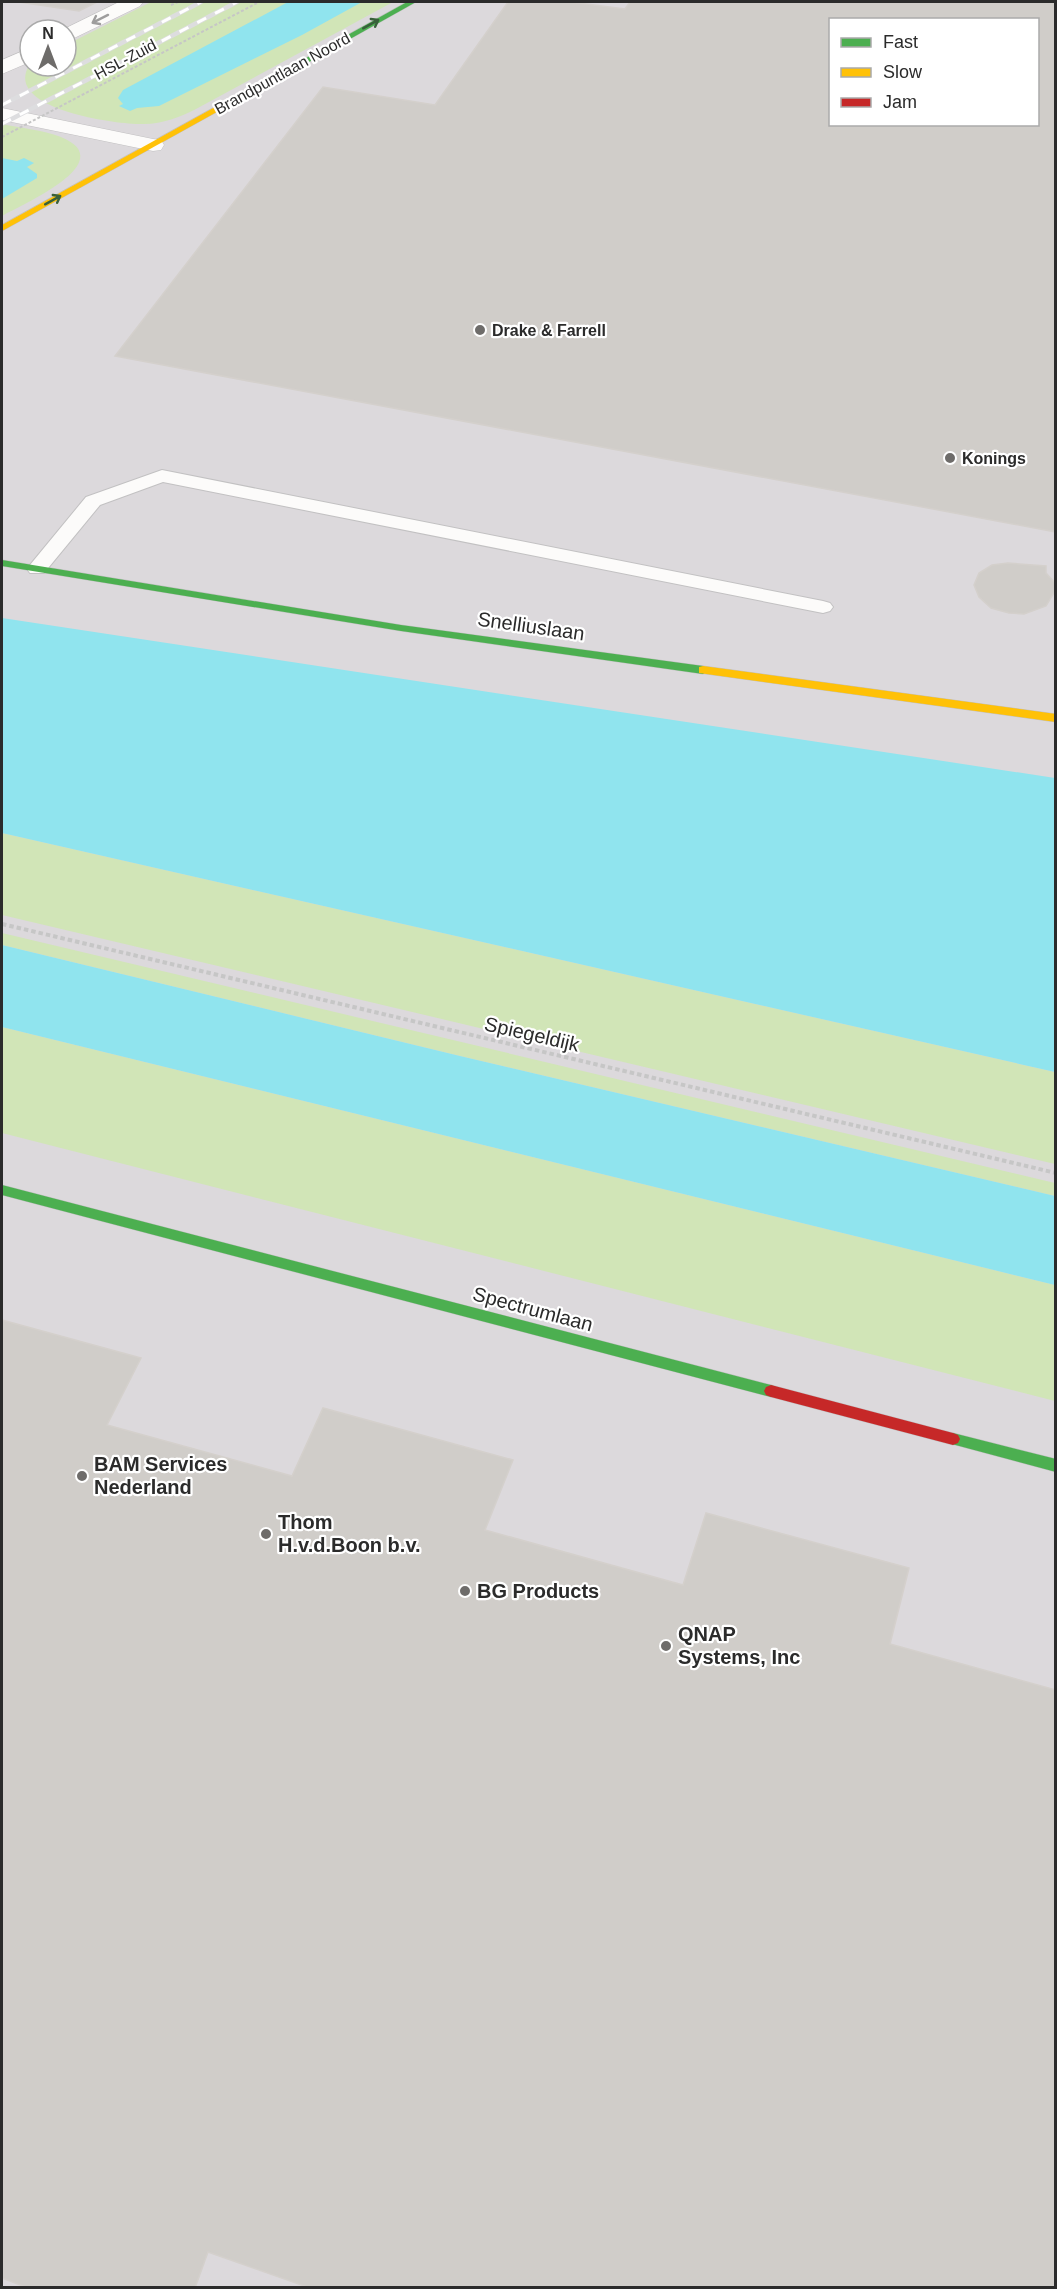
<svg xmlns="http://www.w3.org/2000/svg" width="1057" height="2289" font-family="Helvetica,sans-serif">
  <rect width="100%" height="100%" fill="#e9e4e0"/>
  <path fill="#dcd9dc" fill-rule="evenodd" d="M 2,2 L 1055,2 L 1055,2287 L 2,2287 ZM 830,20 L 1038,20 L 1038,124 L 830,124 ZM 30,30 L 66,30 L 66,66 L 30,66 Z"/>
  <g fill="#d1e5b7">
    <path d="M 151,2 L 393,2 L 196,109 C 180,117 163,124 144,124 C 118,125 0,109 30,64 L 30,66 L 66,66 L 66,45 Z"/>
    <path d="M 2,124 C 21,128 42,130 61,137 C 122,162 21,205 2,216 Z"/>
    <path d="M 2,833 L 1055,1072 L 1055,1164 L 2,915 Z"/>
    <path d="M 2,933 L 1055,1183 L 1055,1196 L 460,1056 L 2,945 Z"/>
    <path d="M 2,1027 L 1055,1285 L 1055,1401 L 2,1133 Z"/>
  </g>
  <g fill="#90e4ee">
    <path d="M 288,2 L 362,2 L 302,35 L 159,106 L 137,108 L 130,111 L 119,106 L 123,104 L 118,98 L 123,90 Z"/>
    <path d="M 2,158 L 17,161 L 24,158 L 34,163 L 27,167 L 37,174 L 37,178 L 2,199 Z"/>
    <path d="M 2,618 L 1055,778 L 1055,1072 L 2,833 Z"/>
    <path d="M 2,945 L 460,1056 L 1055,1196 L 1055,1285 L 2,1027 Z"/>
  </g>
  <g fill="#d0cdc9" stroke="#d4d0cc" stroke-width="1.5" fill-rule="evenodd">
    <path d="M 19,2 L 97,2 L 79,11 Z"/>
    <path d="M 508,2 L 571,2 L 625,9 L 630,2 L 1056,2 L 1056,532 L 115,356 L 323,87 L 435,105 ZM 830,20 L 1038,20 L 1038,124 L 830,124 Z"/>
    <path d="M 1008,563 L 1046,566 L 1046,573 L 1056,584 L 1055,591 L 1046,606 L 1024,614 L 1009,613 L 991,608 L 979,597 L 974,585 L 979,573 L 992,565 Z"/>
    <path d="M 2,1320 L 141,1358 L 107,1425 L 292,1476 L 323,1408 L 513,1460 L 485,1530 L 683,1585 L 706,1513 L 909,1568 L 890,1644 L 1056,1690 L 1056,2288 L 310,2288 L 208,2252 L 195,2288 L 28,2288 L 2,2278 Z"/>
  </g>
  <g fill="none" stroke-linecap="round" stroke-linejoin="round">
    <defs>
      <path id="lane" d="M 162,470 L 823,601 L 830,603 L 833,607 L 830,611 L 823,613 L 163,482 L 100,505 L 44,573 L 30,573 L 27,569 L 30,565 L 86,497 Z"/>
      <g id="street">
        <path d="M 119,2 L 143,2 L 140,6 L 66,42 L 66,30 L 62,30 Z"/>
        <path d="M 30,48 L 30,62 L 2,74 L 2,60 Z"/>
        <path d="M 2,108 L 153,139 L 161,140 L 164,145 L 161,150 L 153,151 L 2,120 Z"/>
      </g>
      <g id="fast">
        <path d="M 407,2 L 416,2 L 259,90 L 252,88 Z"/>
        <path d="M 2,560 L 401,625 L 703,666 L 709,670 L 703,674 L 401,631 L 2,566 Z"/>
        <path d="M 2,1185 L 771,1385 L 776,1387 L 778,1391 L 776,1395 L 771,1397 L 2,1195 Z"/>
        <path d="M 953,1433 L 1056,1459 L 1056,1472 L 948,1443 L 946,1439 L 948,1435 Z"/>
      </g>
      <g id="slow">
        <path d="M 253,86 L 260,88 L 2,231 L 2,225 Z"/>
        <path d="M 703,666 L 1056,714 L 1056,722 L 699,673 L 699,667 Z"/>
      </g>
      <path id="jam" d="M 771,1385 L 953,1433 L 958,1435 L 960,1439 L 958,1443 L 953,1445 L 771,1397 L 766,1395 L 764,1391 L 766,1387 Z"/>
    </defs>
    <use href="#lane" stroke="#c2c1c2" stroke-width="2"/>
    <use href="#street" stroke="#c2c1c2" stroke-width="1"/>
    <use href="#fast" stroke="#c2c1c2" stroke-width="1"/>
    <use href="#slow" stroke="#c2c1c2" stroke-width="1"/>
    <use href="#jam" stroke="#c2c1c2" stroke-width="1"/>
    <path stroke="#c6c6c6" stroke-width="2" stroke-dasharray="3 2" stroke-linecap="butt" d="M 171,5 L 178,2"/>
    <path stroke="#c6c6c6" stroke-width="4" stroke-dasharray="4.5 3" stroke-linecap="butt" d="M 2,924 L 1056,1173"/>
    <use href="#lane" fill="#fcfbfa" fill-rule="evenodd"/>
    <use href="#street" fill="#fcfbfa" fill-rule="evenodd"/>
    <use href="#fast" fill="#4caf50" fill-rule="evenodd"/>
    <use href="#slow" fill="#ffc107" fill-rule="evenodd"/>
    <use href="#jam" fill="#c62828" fill-rule="evenodd"/>
    <defs>
      <g id="rail">
        <path d="M 2,105 L 201,2"/>
        <path d="M 2,124 L 237,2"/>
      </g>
    </defs>
    <use href="#rail" stroke="#dddddf" stroke-width="4.5"/>
    <use href="#rail" stroke="#fff" stroke-width="3" stroke-dasharray="10" stroke-linecap="butt"/>
    <path stroke="#c6c6c6" stroke-width="2" stroke-dasharray="3 2" stroke-linecap="butt" d="M 2,137 L 259,2"/>
  </g>
  <defs><path id="oneway-shaft" d="M-6 0H5M1.5-3L5.5 0L1.5 3" fill="none" stroke-width="1.6" stroke-linecap="round" stroke-linejoin="round" transform="scale(1.5)"/></defs>
  <use stroke="#9e9d9d" href="#oneway-shaft" transform="translate(100 19) rotate(153)"/>
  <g stroke="#38603a">
    <use href="#oneway-shaft" transform="translate(371 24) rotate(-29)"/>
    <use href="#oneway-shaft" transform="translate(53 200) rotate(-29)"/>
  </g>
  <g fill="#6e6c6a" stroke="#fff" stroke-width="2">
    <circle cx="480" cy="330" r="6"/>
    <circle cx="950" cy="458" r="6"/>
    <circle cx="82" cy="1476" r="6"/>
    <circle cx="266" cy="1534" r="6"/>
    <circle cx="465" cy="1591" r="6"/>
    <circle cx="666" cy="1646" r="6"/>
  </g>
  <g text-anchor="middle" stroke-width="4.5" stroke-linejoin="round" paint-order="stroke">
    <g font-size="16" fill="#2b2b2b" stroke="#fff">
      <text transform="translate(125 59) rotate(-28)" y="6">HSL-Zuid</text>
      <text transform="translate(282 73) rotate(-29)" y="6">Brandpuntlaan Noord</text>
    </g>
    <g font-size="16" font-weight="bold" fill="#2b2b2b" stroke="#fff" text-anchor="start">
      <text x="492" y="336">Drake &amp; Farrell</text>
      <text x="962" y="464">Konings</text>
    </g>
    <g font-size="20" fill="#2b2b2b" stroke="#fff">
      <text transform="translate(531 626) rotate(8)" y="7">Snelliuslaan</text>
      <text transform="translate(532 1034) rotate(13)" y="7">Spiegeldijk</text>
      <text transform="translate(533 1309) rotate(15)" y="7">Spectrumlaan</text>
    </g>
    <g font-size="20" font-weight="bold" fill="#2b2b2b" stroke="#fff" text-anchor="start">
      <text x="94" y="1471">BAM Services<tspan x="94" dy="23">Nederland</tspan></text>
      <text x="278" y="1529">Thom<tspan x="278" dy="23">H.v.d.Boon b.v.</tspan></text>
      <text x="477" y="1598">BG Products</text>
      <text x="678" y="1641">QNAP<tspan x="678" dy="23">Systems, Inc</tspan></text>
    </g>
  </g>
  <rect width="1057" height="2289" fill="none" stroke="#2b2b2b" stroke-width="6"/>
  <rect x="829" y="18" width="210" height="108" fill="#ffffff" stroke="#aaaaaa" stroke-width="1.5"/>
  <rect x="841" y="38" width="30" height="9" fill="#4caf50" stroke="#aaaaaa" stroke-width="1.5"/>
  <text x="883" y="48" font-size="18" fill="#2b2b2b">Fast</text>
  <rect x="841" y="68" width="30" height="9" fill="#ffc107" stroke="#aaaaaa" stroke-width="1.5"/>
  <text x="883" y="78" font-size="18" fill="#2b2b2b">Slow</text>
  <rect x="841" y="98" width="30" height="9" fill="#c62828" stroke="#aaaaaa" stroke-width="1.5"/>
  <text x="883" y="108" font-size="18" fill="#2b2b2b">Jam</text>
  <g transform="translate(48 48)"><circle r="28" fill="#ffffff" stroke="#aaaaaa" stroke-width="1.5"/>
  <path d="M0-4.5L10 22L0 15L-10 22Z" fill="#6e6c6a"/>
  <text y="-9" font-size="16" font-weight="bold" text-anchor="middle" fill="#2b2b2b">N</text>
  </g>
</svg>
